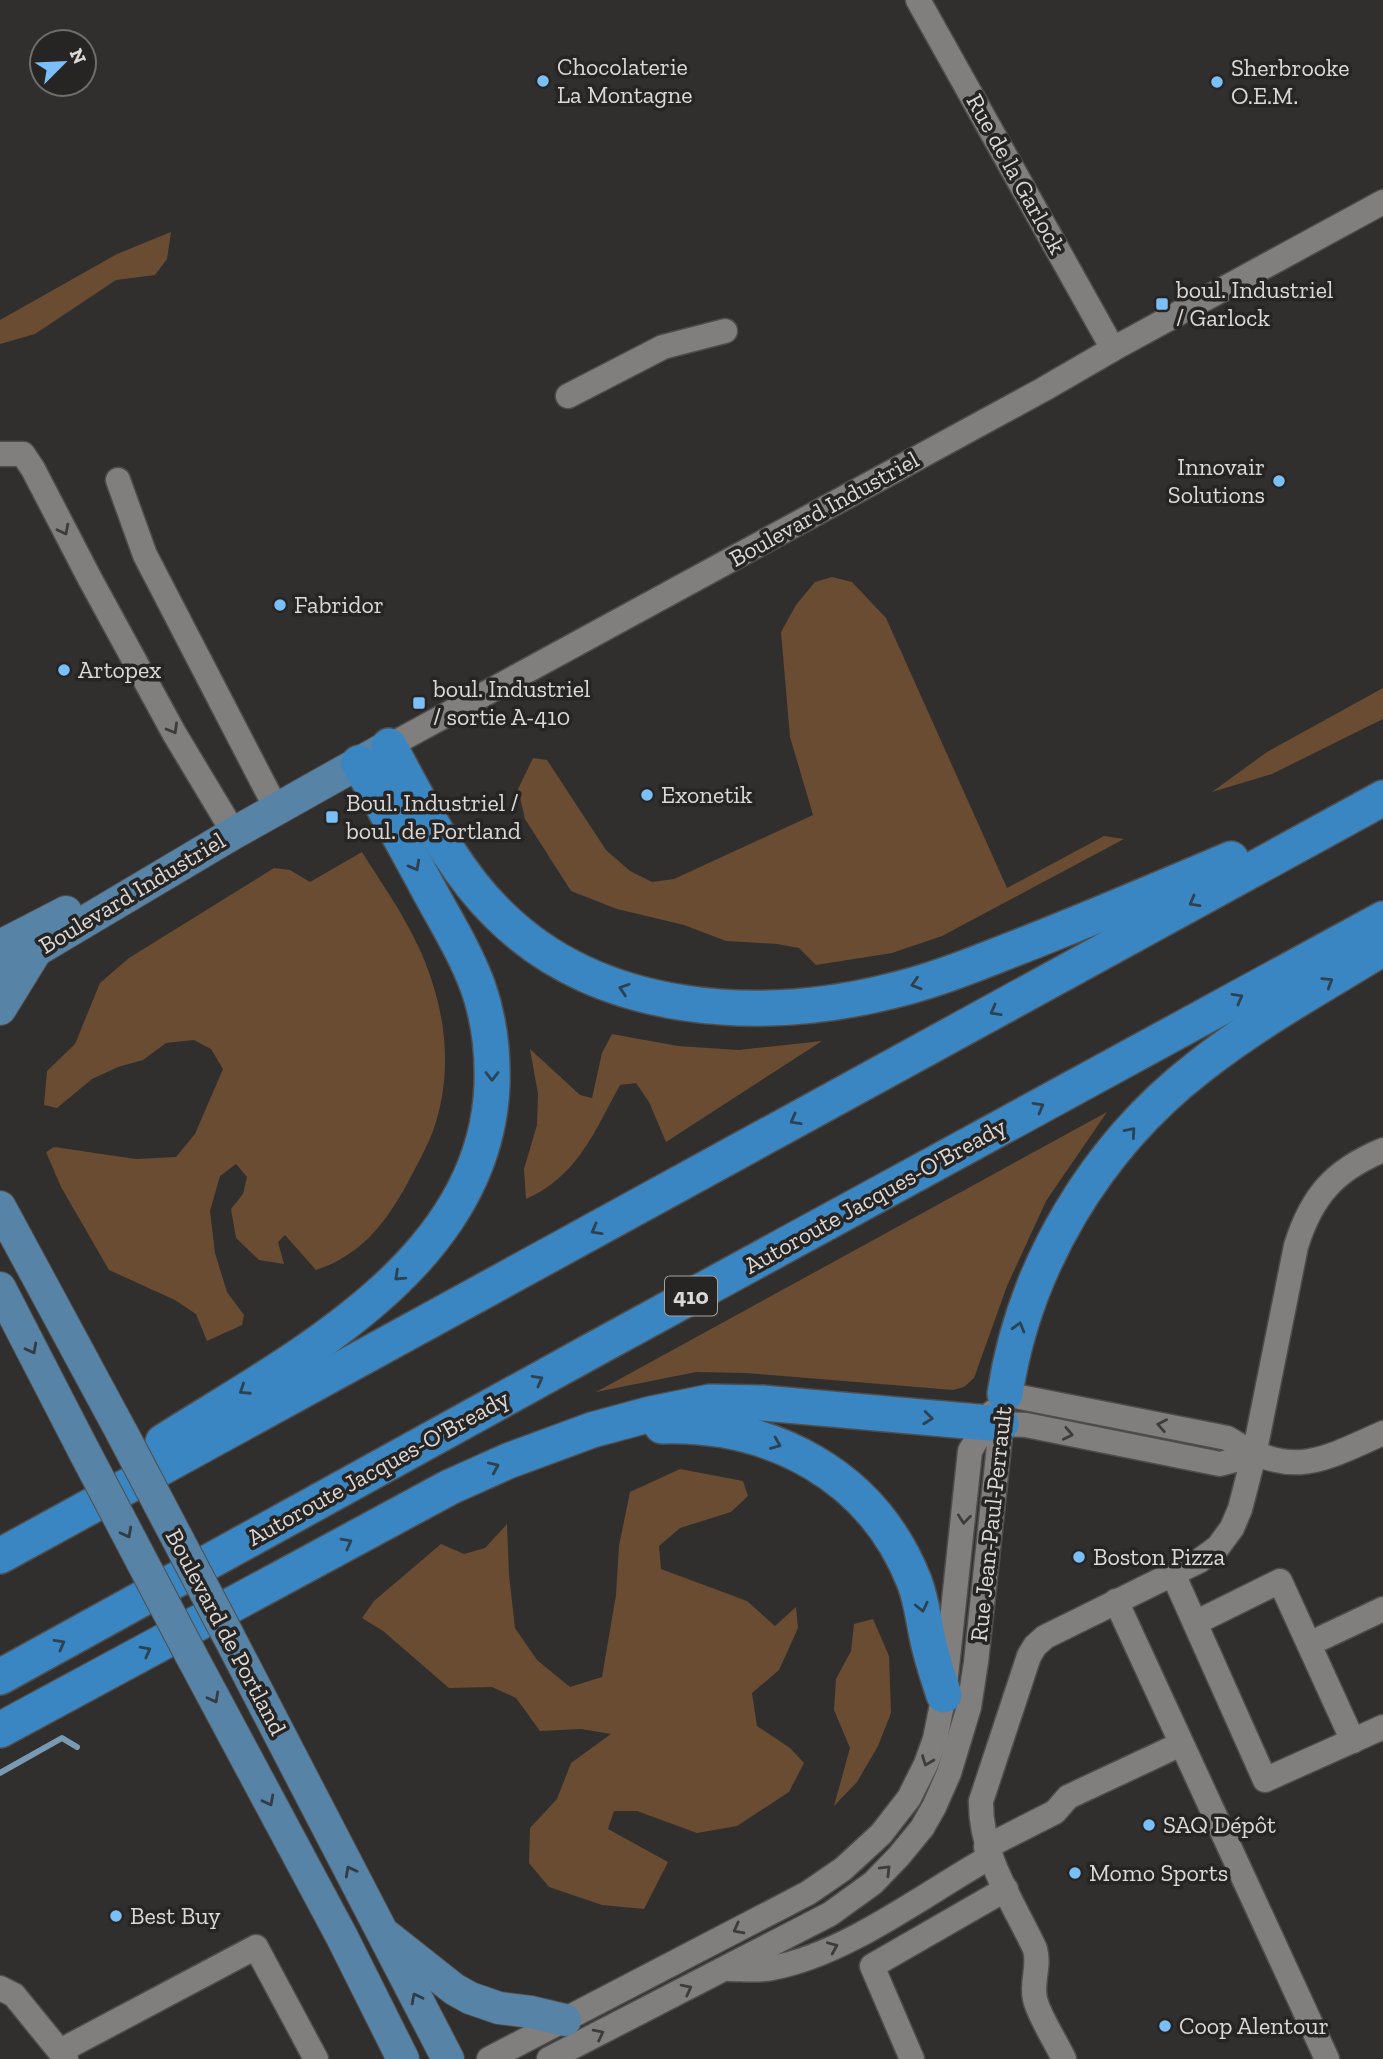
<svg xmlns="http://www.w3.org/2000/svg" width="1383" height="2059" font-family="'Zilla Slab',serif">
  <rect width="100%" height="100%" fill="#312f2e"/>
  <g fill="#694c32">
    <path d="M 171,232 L 167,259 L 155,275 L 116,280 L 35,334 L 0,344 L 0,320 L 117,254 Z"/>
    <path d="M 832,577 L 852,582 L 886,618 L 1007,888 L 1104,836 L 1124,839 L 942,936 L 892,953 L 816,965 L 799,948 L 777,944 L 726,941 L 684,925 L 617,909 L 571,891 L 525,819 L 518,789 L 533,758 L 547,760 L 606,850 L 630,871 L 652,882 L 674,879 L 813,815 L 790,737 L 781,632 L 796,605 L 815,582 Z"/>
    <path d="M 1383,688 L 1383,719 L 1272,774 L 1212,792 L 1267,752 Z"/>
    <path d="M 362,852 C 378,878 396,903 410,930 C 443,991 457,1064 433,1131 C 426,1149 416,1167 407,1184 C 385,1224 361,1255 316,1270 L 285,1235 L 278,1242 L 284,1264 L 259,1260 L 236,1238 L 231,1209 L 243,1194 L 247,1177 L 236,1164 L 220,1176 L 210,1211 L 215,1253 L 227,1292 L 244,1315 L 242,1325 L 207,1341 L 196,1314 L 175,1300 L 109,1270 L 61,1187 L 46,1152 L 54,1147 L 136,1159 L 176,1157 L 195,1134 L 223,1069 L 211,1049 L 194,1040 L 166,1043 L 143,1060 L 118,1067 L 92,1079 L 57,1108 L 44,1105 L 47,1071 L 75,1044 L 100,983 L 129,958 L 274,868 L 290,870 L 310,882 Z"/>
    <path d="M 612,1034 L 678,1046 L 738,1050 L 822,1041 L 666,1142 L 649,1102 L 636,1083 L 620,1085 C 594,1132 578,1176 526,1199 L 524,1169 L 537,1125 L 538,1094 L 530,1049 L 580,1095 L 592,1098 L 602,1053 Z"/>
    <path d="M 1107,1112 L 1046,1201 L 1007,1286 L 974,1378 L 964,1387 L 953,1390 L 746,1373 L 696,1372 L 596,1392 Z"/>
    <path d="M 680,1469 L 743,1481 L 748,1496 L 731,1512 L 680,1528 L 659,1546 L 661,1569 L 747,1601 L 775,1626 L 796,1607 L 798,1628 L 779,1670 L 752,1693 L 757,1726 L 790,1748 L 804,1763 L 789,1792 L 737,1826 L 697,1833 L 637,1811 L 614,1811 L 608,1829 L 668,1862 L 644,1909 L 602,1905 L 549,1887 L 529,1863 L 530,1828 L 557,1799 L 571,1763 L 611,1734 L 581,1729 L 540,1731 L 516,1698 L 492,1687 L 449,1688 L 383,1631 L 362,1618 L 374,1601 L 441,1544 L 464,1554 L 485,1548 L 507,1524 L 509,1575 L 515,1628 L 537,1660 L 570,1687 L 602,1677 L 616,1595 L 619,1546 L 630,1492 Z"/>
    <path d="M 873,1619 L 889,1656 L 891,1713 L 878,1746 L 857,1782 L 834,1806 L 850,1748 L 834,1710 L 836,1679 L 851,1651 L 854,1624 Z"/>
  </g>
  <g fill="none" stroke-linecap="round" stroke-linejoin="round">
    <path stroke="#7a99b3" stroke-width="6" d="M 0,1773 L 62,1738 L 77,1747"/>
    <defs>
      <g id="minor">
        <path d="M 918,0 L 1113,349"/>
        <path d="M 568,396 L 663,347 L 725,331"/>
        <path d="M 0,454 L 23,454 L 33,469 L 90,579 L 174,733 L 234,833"/>
        <path d="M 118,480 L 145,555 L 276,808"/>
        <path d="M 389,746 L 1044,389 L 1113,349 L 1383,202"/>
        <path d="M 1005,1394 L 1227,1438 C 1293,1479 1318,1462 1383,1433"/>
        <path d="M 1001,1424 L 1026,1425 L 1220,1464 L 1254,1455"/>
        <path d="M 1173,1574 L 1265,1780 L 1383,1727"/>
        <path d="M 1116,1601 L 1327,2059"/>
        <path d="M 1195,1623 L 1280,1581 L 1353,1741"/>
        <path d="M 1309,1644 L 1383,1609"/>
        <path d="M 986,1847 L 1055,1812 L 1068,1797 L 1181,1744"/>
        <path d="M 729,1969 C 743,1969 758,1971 772,1968 C 847,1954 924,1894 990,1857"/>
        <path d="M 0,1988 L 14,1995 L 66,2059"/>
        <path d="M 60,2051 L 256,1947 L 316,2059"/>
        <path d="M 489,2059 L 808,1893 L 843,1869 L 881,1834 L 909,1798 L 926,1764 L 935,1739 L 944,1695 L 970,1451 L 993,1412"/>
        <path d="M 549,2059 L 830,1914 L 873,1883 L 899,1856 L 922,1828 L 934,1807 L 949,1773 L 969,1707 L 976,1662 L 1003,1408"/>
        <path d="M 912,2059 L 872,1966 L 1006,1889"/>
        <path d="M 1064,2059 C 1057,2044 1038,2014 1035,1999 C 1031,1981 1040,1967 1035,1949 C 1013,1902 980,1855 981,1801 L 1029,1656 L 1035,1646 L 1045,1637 L 1199,1561 L 1218,1547 L 1232,1528 L 1240,1509 L 1254,1455 L 1296,1246 C 1312,1195 1335,1170 1383,1150"/>
      </g>
      <g id="major">
        <path d="M 0,946 L 66,912"/>
        <path d="M 0,972 L 234,833 L 382,750"/>
        <path d="M 0,1009 L 34,954"/>
        <path d="M 0,1207 L 122,1433"/>
        <path d="M 0,1288 L 84,1451"/>
        <path d="M 228,1635 L 448,2059"/>
        <path d="M 191,1655 L 342,1937 L 403,2059"/>
        <path d="M 387,1936 L 454,1989 L 470,1998 L 499,2008 L 531,2012 L 565,2020"/>
      </g>
      <g id="highway">
        <path d="M 389,746 C 421,804 450,867 498,914 C 599,1015 759,1024 891,991 C 934,981 975,964 1016,948 C 1088,920 1160,889 1231,859"/>
        <path d="M 1005,1394 C 1024,1266 1097,1146 1199,1067 C 1256,1022 1321,986 1383,948"/>
        <path d="M 662,1426 C 772,1423 872,1475 914,1581 C 923,1604 924,1627 930,1649 C 934,1665 939,1680 944,1695"/>
        <path d="M 163,1442 C 295,1358 485,1264 492,1085 C 493,1052 489,1018 478,987 C 466,954 447,923 430,892 C 407,849 383,806 359,763"/>
        <path d="M 0,1556 L 1383,798"/>
        <path d="M 0,1677 L 593,1350 L 1383,919"/>
        <path d="M 0,1730 L 450,1487 L 508,1461 L 592,1430 L 651,1414 L 710,1402 L 762,1403 L 1001,1424"/>
      </g>
    </defs>
    <use href="#minor" stroke="#4f4d4c" stroke-width="27"/>
    <use href="#major" stroke="#4f4d4c" stroke-width="34"/>
    <use href="#highway" stroke="#4f4d4c" stroke-width="38"/>
    <use href="#minor" stroke="#817f7d" stroke-width="24"/>
    <use href="#major" stroke="#5683a6" stroke-width="32"/>
    <use href="#highway" stroke="#3986c2" stroke-width="35"/>
    <defs>
      <g id="major-bridge">
        <path d="M 122,1433 L 228,1635"/>
        <path d="M 84,1451 L 191,1655"/>
      </g>
    </defs>
    <use href="#major-bridge" stroke="#4f4d4c" stroke-width="34" stroke-linecap="butt"/>
    <use href="#major-bridge" stroke="#5683a6" stroke-width="32"/>
  </g>
  <defs><path id="oneway-chevron" d="M-2-3.5L2.5 0L-2 3.5" fill="none" stroke-width="1.6" stroke-linecap="round" stroke-linejoin="round" transform="scale(1.75)"/></defs>
  <g stroke="#3e3c3a">
    <use href="#oneway-chevron" transform="translate(64 530) rotate(63)"/>
    <use href="#oneway-chevron" transform="translate(173 729) rotate(60)"/>
    <use href="#oneway-chevron" transform="translate(1162 1425) rotate(-169)"/>
    <use href="#oneway-chevron" transform="translate(1068 1434) rotate(12)"/>
    <use href="#oneway-chevron" transform="translate(964 1519) rotate(96)"/>
    <use href="#oneway-chevron" transform="translate(927 1761) rotate(111)"/>
    <use href="#oneway-chevron" transform="translate(886 1870) rotate(-45)"/>
    <use href="#oneway-chevron" transform="translate(738 1929) rotate(152)"/>
    <use href="#oneway-chevron" transform="translate(833 1947) rotate(-23)"/>
    <use href="#oneway-chevron" transform="translate(687 1989) rotate(-27)"/>
    <use href="#oneway-chevron" transform="translate(599 2034) rotate(-27)"/>
  </g>
  <g stroke="#2c4253">
    <use href="#oneway-chevron" transform="translate(415 866) rotate(61)"/>
    <use href="#oneway-chevron" transform="translate(1194 902) rotate(151)"/>
    <use href="#oneway-chevron" transform="translate(1328 982) rotate(-32)"/>
    <use href="#oneway-chevron" transform="translate(916 984) rotate(163)"/>
    <use href="#oneway-chevron" transform="translate(624 989) rotate(-162)"/>
    <use href="#oneway-chevron" transform="translate(1238 998) rotate(-29)"/>
    <use href="#oneway-chevron" transform="translate(995 1011) rotate(151)"/>
    <use href="#oneway-chevron" transform="translate(492 1076) rotate(90)"/>
    <use href="#oneway-chevron" transform="translate(1039 1107) rotate(-29)"/>
    <use href="#oneway-chevron" transform="translate(795 1120) rotate(151)"/>
    <use href="#oneway-chevron" transform="translate(1131 1132) rotate(-49)"/>
    <use href="#oneway-chevron" transform="translate(596 1230) rotate(151)"/>
    <use href="#oneway-chevron" transform="translate(399 1276) rotate(137)"/>
    <use href="#oneway-chevron" transform="translate(1019 1327) rotate(-74)"/>
    <use href="#oneway-chevron" transform="translate(538 1380) rotate(-29)"/>
    <use href="#oneway-chevron" transform="translate(244 1390) rotate(147)"/>
    <use href="#oneway-chevron" transform="translate(928 1418) rotate(6)"/>
    <use href="#oneway-chevron" transform="translate(776 1444) rotate(22)"/>
    <use href="#oneway-chevron" transform="translate(494 1467) rotate(-24)"/>
    <use href="#oneway-chevron" transform="translate(347 1543) rotate(-28)"/>
    <use href="#oneway-chevron" transform="translate(922 1607) rotate(77)"/>
    <use href="#oneway-chevron" transform="translate(60 1644) rotate(-29)"/>
    <use href="#oneway-chevron" transform="translate(146 1651) rotate(-28)"/>
  </g>
  <g stroke="#333c44">
    <use href="#oneway-chevron" transform="translate(32 1349) rotate(62)"/>
    <use href="#oneway-chevron" transform="translate(127 1533) rotate(62)"/>
    <use href="#oneway-chevron" transform="translate(214 1698) rotate(62)"/>
    <use href="#oneway-chevron" transform="translate(269 1801) rotate(62)"/>
    <use href="#oneway-chevron" transform="translate(350 1871) rotate(-118)"/>
    <use href="#oneway-chevron" transform="translate(416 1998) rotate(-117)"/>
  </g>
  <g fill="#7abff8" stroke="#272524" stroke-width="2.5">
    <circle cx="543" cy="81" r="7"/>
    <circle cx="1217" cy="82" r="7"/>
    <rect x="1155" y="297" width="14" height="14" rx="3.5"/>
    <circle cx="1279" cy="481" r="7"/>
    <circle cx="280" cy="605" r="7"/>
    <circle cx="64" cy="670" r="7"/>
    <rect x="412" y="696" width="14" height="14" rx="3.5"/>
    <circle cx="647" cy="795" r="7"/>
    <rect x="325" y="810" width="14" height="14" rx="3.5"/>
    <circle cx="1079" cy="1557" r="7"/>
    <circle cx="1149" cy="1825" r="7"/>
    <circle cx="1075" cy="1873" r="7"/>
    <circle cx="116" cy="1916" r="7"/>
    <circle cx="1165" cy="2026" r="7"/>
  </g>
  <g text-anchor="middle" stroke-width="7" stroke-linejoin="round" paint-order="stroke">
    <rect fill="#272524" stroke="#a4a3a2" stroke-width="2" x="665" y="1276.5" width="52" height="39" rx="5"/>
    <g font-size="23" font-weight="bold" fill="#dad9d8">
      <text x="691" y="1304">410</text>
    </g>
    <g font-size="24" fill="#dad9d8" stroke="#272524" text-anchor="start">
      <text x="557" y="75">Chocolaterie<tspan x="557" dy="28">La Montagne</tspan></text>
      <text x="1231" y="76">Sherbrooke<tspan x="1231" dy="28">O.E.M.</tspan></text>
      <text x="1176" y="298">boul. Industriel<tspan x="1176" dy="28">/ Garlock</tspan></text>
      <text x="1265" y="475" text-anchor="end">Innovair<tspan x="1265" dy="28">Solutions</tspan></text>
      <text x="294" y="613">Fabridor</text>
      <text x="78" y="678">Artopex</text>
      <text x="433" y="697">boul. Industriel<tspan x="433" dy="28">/ sortie A-410</tspan></text>
      <text x="661" y="803">Exonetik</text>
      <text x="346" y="811">Boul. Industriel /<tspan x="346" dy="28">boul. de Portland</tspan></text>
      <text x="1093" y="1565">Boston Pizza</text>
      <text x="1163" y="1833">SAQ Dépôt</text>
      <text x="1089" y="1881">Momo Sports</text>
      <text x="130" y="1924">Best Buy</text>
      <text x="1179" y="2034">Coop Alentour</text>
    </g>
    <g font-size="24" fill="#dad9d8" stroke="#272524">
      <text transform="translate(1016 174) rotate(61)" y="8">Rue de la Garlock</text>
      <text transform="translate(824 509) rotate(-29)" y="8">Boulevard Industriel</text>
      <text transform="translate(132 893) rotate(-31)" y="8">Boulevard Industriel</text>
      <text transform="translate(875 1196) rotate(-29)" y="8">Autoroute Jacques-O'Bready</text>
      <text transform="translate(378 1468) rotate(-29)" y="8">Autoroute Jacques-O'Bready</text>
      <text transform="translate(991 1524) rotate(-84)" y="8">Rue Jean-Paul-Perrault</text>
      <text transform="translate(226 1632) rotate(62)" y="8">Boulevard de Portland</text>
    </g>
  </g>
  <g transform="translate(63 63) rotate(66)"><circle r="33" fill="#272524" stroke="#6f6d6c" stroke-width="2"/>
  <path d="M0-5L12 26L0 18L-12 26Z" fill="#7abff8"/>
  <text y="-10" font-size="19" font-weight="bold" text-anchor="middle" fill="#dad9d8">N</text>
  </g>
</svg>
